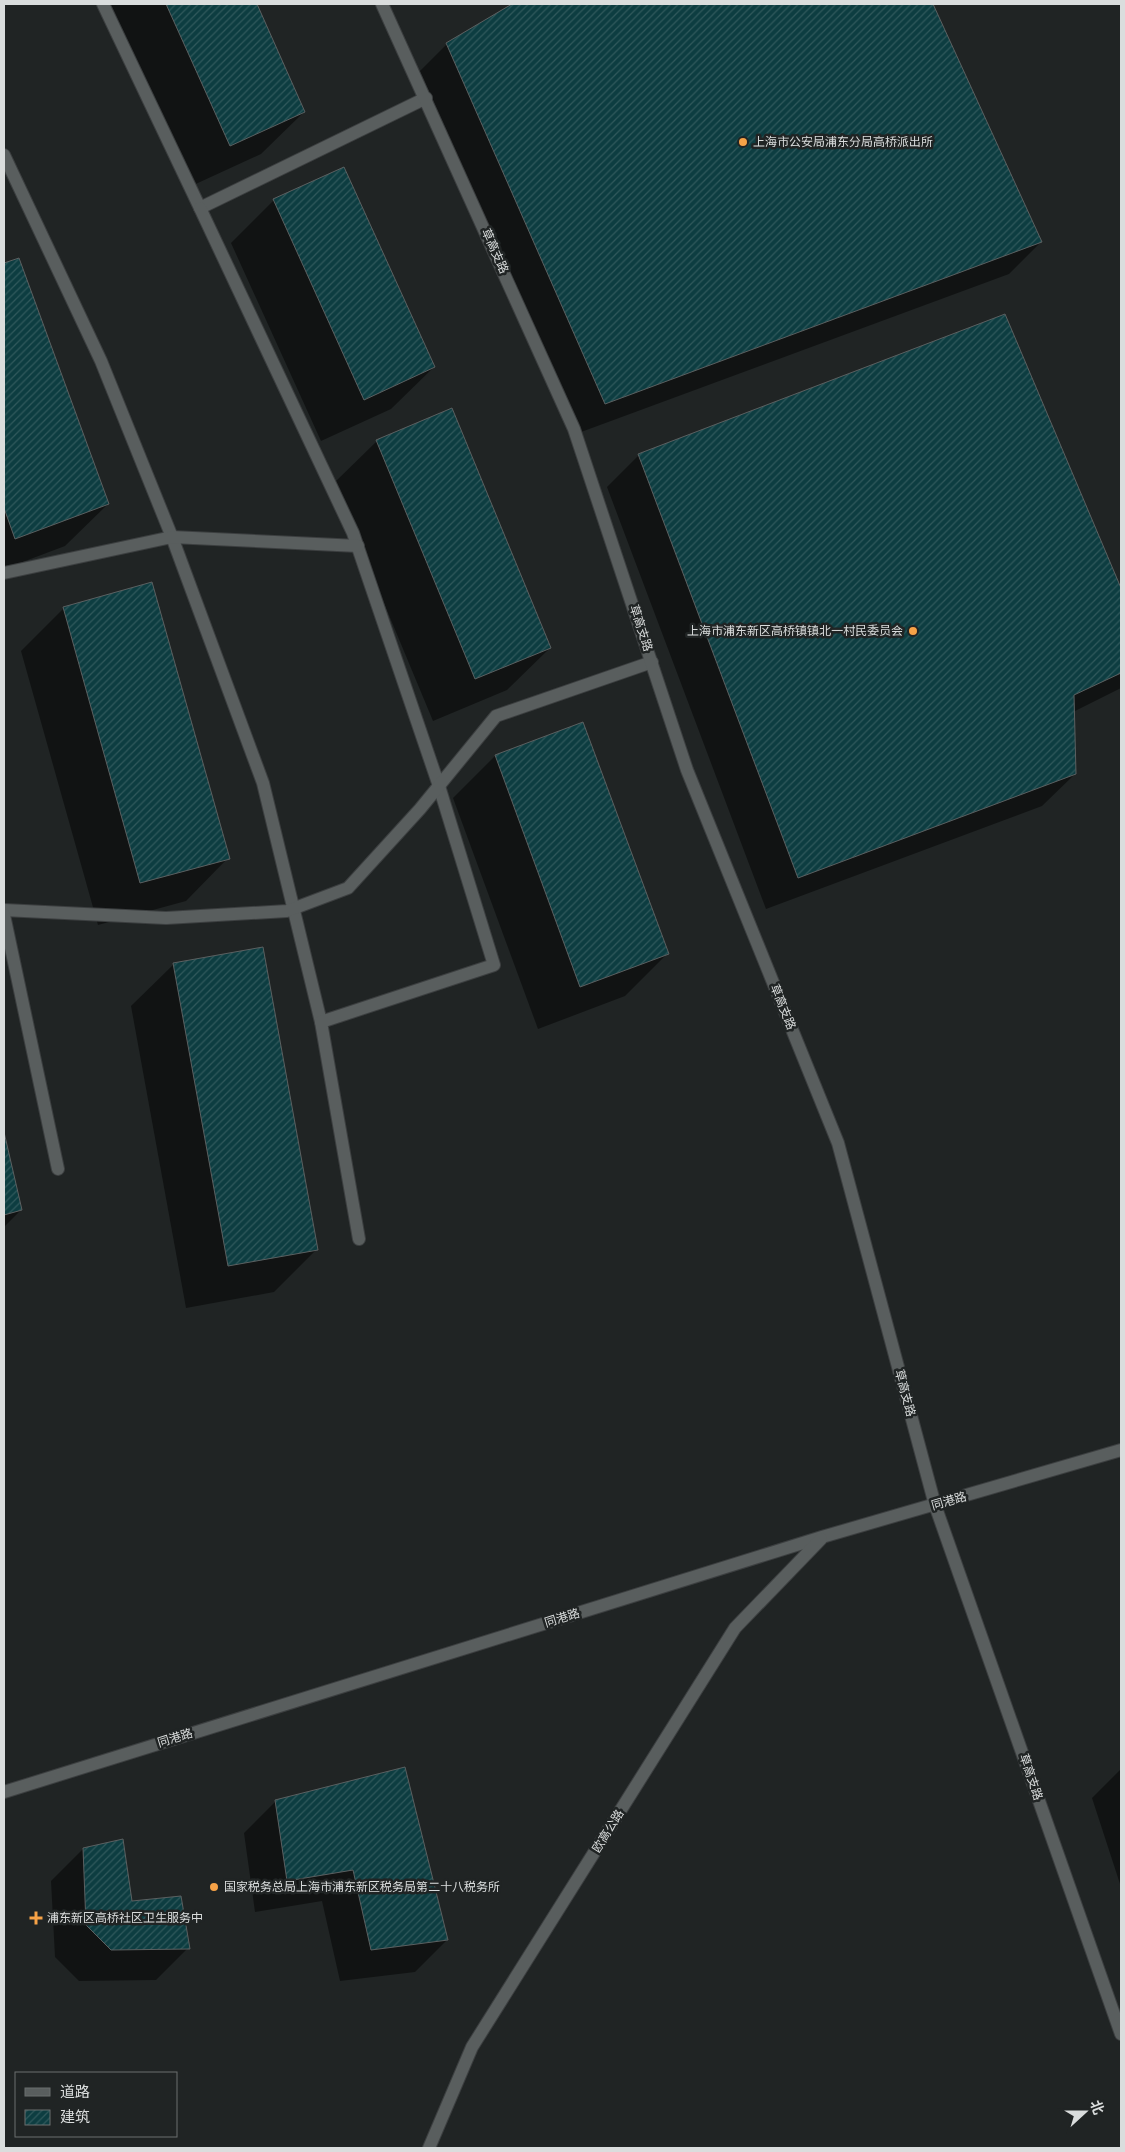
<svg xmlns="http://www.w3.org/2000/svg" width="1125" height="2152" font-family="'Archivo Narrow','Noto Sans SC',sans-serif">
  <defs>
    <pattern id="building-hatch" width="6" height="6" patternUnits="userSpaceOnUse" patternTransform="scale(1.25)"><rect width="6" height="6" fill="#0d3d41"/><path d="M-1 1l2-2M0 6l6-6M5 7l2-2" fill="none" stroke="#30595c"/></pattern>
  </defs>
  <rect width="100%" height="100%" fill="#202424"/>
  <g fill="#0007">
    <path d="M 105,4 L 256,4 L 304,112 L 261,154 L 187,188 Z"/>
    <path d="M 515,4 L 932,4 L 1041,242 L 1009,274 L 573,435 L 415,76 L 447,44 Z"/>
    <path d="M 274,200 L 434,367 L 391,409 L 321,441 L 231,243 Z"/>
    <path d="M 18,259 L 108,504 L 65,546 L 4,569 L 4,264 Z"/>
    <path d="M 1004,315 L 1121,591 L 1121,688 L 1073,712 L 1075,774 L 1042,806 L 766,909 L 607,487 L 639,455 Z"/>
    <path d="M 377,441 L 550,648 L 507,690 L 433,721 L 334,483 Z"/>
    <path d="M 64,608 L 228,858 L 186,901 L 98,925 L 21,651 Z"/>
    <path d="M 495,756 L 667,954 L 625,996 L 538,1029 L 453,798 Z"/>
    <path d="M 174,964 L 317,1249 L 274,1292 L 186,1308 L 131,1006 Z"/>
    <path d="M 4,1138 L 21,1210 L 4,1227 Z"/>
    <path d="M 1121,1769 L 1121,1887 L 1092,1798 Z"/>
    <path d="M 276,1801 L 447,1940 L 415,1972 L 340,1981 L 322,1901 L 255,1912 L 244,1833 Z"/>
    <path d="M 83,1849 L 131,1902 L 188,1948 L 156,1980 L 79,1981 L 55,1957 L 51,1881 Z"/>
  </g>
  <g fill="url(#building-hatch)" stroke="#5b6061">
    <path d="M 166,4 L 257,4 L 305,112 L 230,146 Z"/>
    <path d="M 512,4 L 933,4 L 1042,242 L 605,404 L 446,43 Z"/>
    <path d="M 344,167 L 435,367 L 364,400 L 273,199 Z"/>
    <path d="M 19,258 L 109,504 L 15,539 L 4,508 L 4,263 Z"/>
    <path d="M 1005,314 L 1121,588 L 1121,673 L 1074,695 L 1076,774 L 798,878 L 638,454 Z"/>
    <path d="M 452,408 L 551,648 L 475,679 L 376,440 Z"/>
    <path d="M 152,582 L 230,859 L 140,883 L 63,607 Z"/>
    <path d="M 583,722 L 669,954 L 580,987 L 495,755 Z"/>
    <path d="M 263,947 L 318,1250 L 228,1266 L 173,963 Z"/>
    <path d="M 4,1132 L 22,1210 L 4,1215 Z"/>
    <path d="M 405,1767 L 448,1940 L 371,1950 L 353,1870 L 287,1881 L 275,1800 Z"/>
    <path d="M 123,1839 L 132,1901 L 181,1896 L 190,1949 L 111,1950 L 86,1925 L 83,1848 Z"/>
  </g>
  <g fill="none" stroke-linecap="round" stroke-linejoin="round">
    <defs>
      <g id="minor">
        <path d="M 103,4 L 200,208 L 426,98"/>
        <path d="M 4,155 L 101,361 L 172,537 L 263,783 L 321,1022"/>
        <path d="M 200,208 L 353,533 L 439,786 L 494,965 L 321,1022 L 359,1239"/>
        <path d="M 4,573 L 172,537 L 358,546"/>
        <path d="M 4,910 L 166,918 L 287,911 L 348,888 L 420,809 L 496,716 L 652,662"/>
        <path d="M 4,915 L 58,1169"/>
      </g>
      <g id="tertiary">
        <path d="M 382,4 L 574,429 L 687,770 L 838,1143 L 935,1505 L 1121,2034"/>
        <path d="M 4,1792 L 822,1537 L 1121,1450"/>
        <path d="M 429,2148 L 472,2047 L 735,1628 L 821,1539"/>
      </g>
    </defs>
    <use href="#minor" stroke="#3c3f40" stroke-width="14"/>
    <use href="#tertiary" stroke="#3c3f40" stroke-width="14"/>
    <use href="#minor" stroke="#595e5e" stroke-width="12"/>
    <use href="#tertiary" stroke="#595e5e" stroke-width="12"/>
  </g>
  <g fill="#f6a247" stroke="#202424" stroke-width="2">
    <circle cx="743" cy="142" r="5"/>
    <circle cx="913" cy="631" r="5"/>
    <circle cx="214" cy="1887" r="5"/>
    <path d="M33.5 1910.5h5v5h5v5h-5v5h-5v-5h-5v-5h5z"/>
  </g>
  <g text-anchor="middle" stroke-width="5" stroke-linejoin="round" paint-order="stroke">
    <g font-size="12" fill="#dadddd" stroke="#202424" text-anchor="start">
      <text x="753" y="146">上海市公安局浦东分局高桥派出所</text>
      <text x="903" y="635" text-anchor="end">上海市浦东新区高桥镇镇北一村民委员会</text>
      <text x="224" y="1891">国家税务总局上海市浦东新区税务局第二十八税务所</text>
      <text x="47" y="1922">浦东新区高桥社区卫生服务中</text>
    </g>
    <g font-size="12" fill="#dadddd" stroke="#202424">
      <text transform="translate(495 251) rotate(66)" y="4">草高支路</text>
      <text transform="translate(641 628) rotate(72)" y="4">草高支路</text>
      <text transform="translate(783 1007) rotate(68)" y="4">草高支路</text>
      <text transform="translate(905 1393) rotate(75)" y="4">草高支路</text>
      <text transform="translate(949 1501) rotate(-16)" y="4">同港路</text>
      <text transform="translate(562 1618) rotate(-17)" y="4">同港路</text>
      <text transform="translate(175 1738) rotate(-17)" y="4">同港路</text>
      <text transform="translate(1031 1777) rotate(71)" y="4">草高支路</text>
      <text transform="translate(608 1831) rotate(-58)" y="4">欧高公路</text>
    </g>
  </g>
  <rect width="1125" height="2152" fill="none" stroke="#dadddd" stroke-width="10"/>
  <rect x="15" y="2072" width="162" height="65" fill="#202424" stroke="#6a6e6e"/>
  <rect x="25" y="2088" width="25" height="8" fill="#595e5e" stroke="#6a6e6e"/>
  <text x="60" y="2097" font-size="15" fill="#dadddd">道路</text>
  <rect x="25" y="2110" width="25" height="15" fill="url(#building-hatch)" stroke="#6a6e6e"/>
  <text x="60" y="2122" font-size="15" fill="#dadddd">建筑</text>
  <g transform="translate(1085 2112) rotate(69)" stroke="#202424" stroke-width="4" paint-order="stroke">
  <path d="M0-4L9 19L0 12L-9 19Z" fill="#dadddd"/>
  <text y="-8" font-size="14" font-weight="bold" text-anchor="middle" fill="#dadddd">北</text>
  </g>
</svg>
